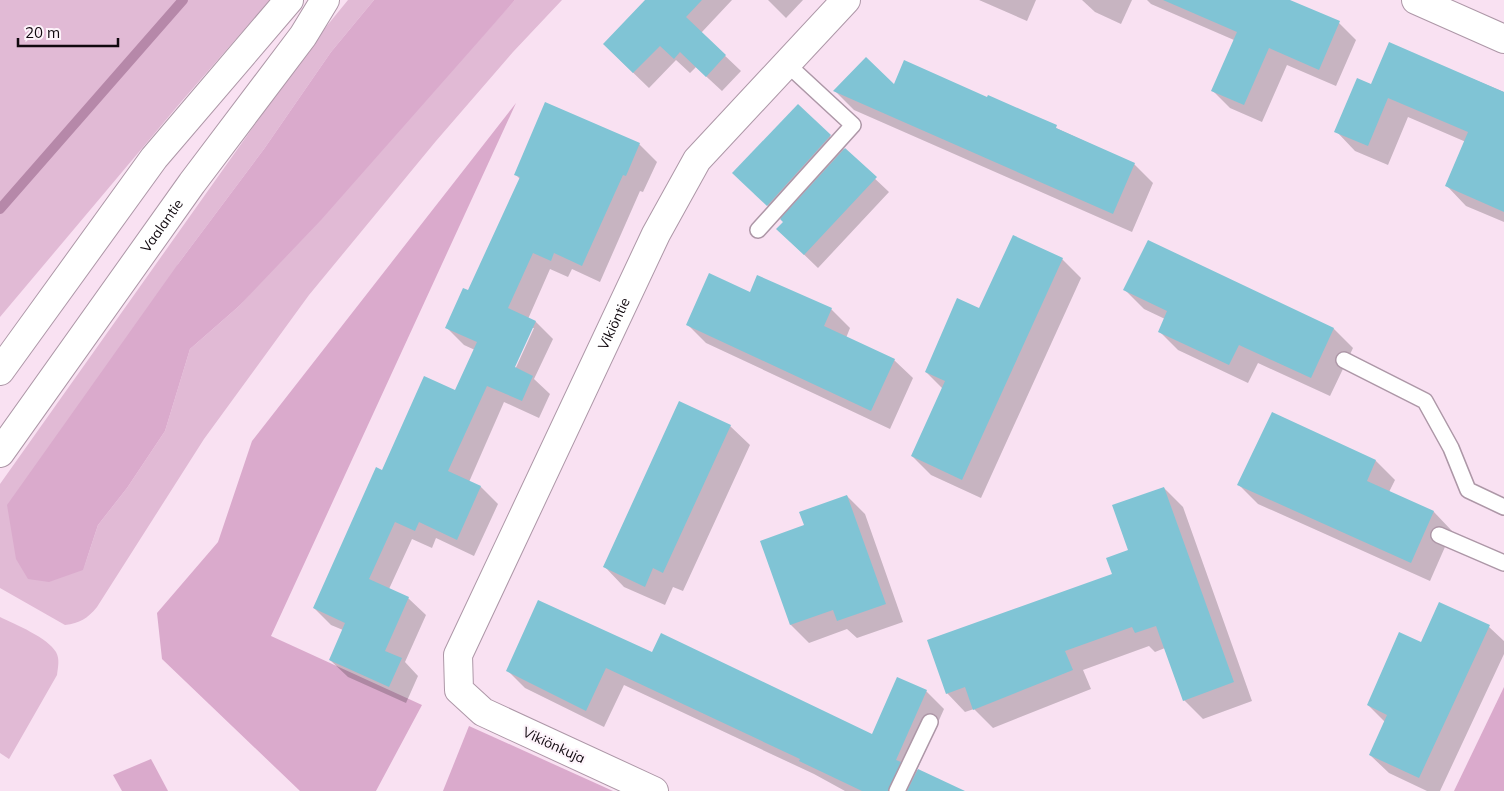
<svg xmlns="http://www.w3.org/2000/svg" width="1504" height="791" font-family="Mulish,sans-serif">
  <rect width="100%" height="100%" fill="#f9e1f2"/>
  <g fill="#e1bad5">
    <path d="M 0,0 L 270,0 L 181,102 L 0,317 Z"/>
    <path d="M 348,0 L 374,0 L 331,52 L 264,149 L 178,264 L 83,570 L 98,525 L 127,488 L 165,431 L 190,349 L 238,307 L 515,0 L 562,0 L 513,52 L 436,141 L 309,295 L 204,439 L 97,607 C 87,619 80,623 65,625 L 0,588 L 0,484 L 312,44 Z"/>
    <path d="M 0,617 C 15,624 48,638 56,652 C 60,659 58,667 57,675 L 9,759 L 0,753 Z"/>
  </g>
  <g fill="#daaacc">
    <path d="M 374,0 L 515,0 L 321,220 L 238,307 L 190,349 L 165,431 L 127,488 L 98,525 L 83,570 L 49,582 L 28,579 L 16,559 L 7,505 L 178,264 L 264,149 L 331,52 Z"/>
    <path d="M 516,103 L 271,636 L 422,705 L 376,791 L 300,791 L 162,659 L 157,613 L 218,542 L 252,441 Z"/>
    <path d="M 1504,687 L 1504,791 L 1454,791 Z"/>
    <path d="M 469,726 L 613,791 L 443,791 Z"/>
    <path d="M 151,759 L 168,791 L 122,791 L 113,775 Z"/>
  </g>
  <g fill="#0003" fill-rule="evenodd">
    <path d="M 646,0 L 732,0 L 701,33 L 741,71 L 722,91 L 696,67 L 690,73 L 676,60 L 649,88 L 620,60 Z"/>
    <path d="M 768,0 L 803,0 L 786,18 Z"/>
    <path d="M 979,0 L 1036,0 L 1027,21 Z"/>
    <path d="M 1082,0 L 1132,0 L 1121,24 L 1095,12 Z"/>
    <path d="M 1147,0 L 1287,0 L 1339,23 L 1356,40 L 1336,86 L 1287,65 L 1262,122 L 1230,108 L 1213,91 L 1234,40 L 1151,4 Z"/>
    <path d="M 1389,44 L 1504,92 L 1504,222 L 1466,206 L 1447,186 L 1466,142 L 1408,117 L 1388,165 L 1355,151 L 1336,131 L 1371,86 Z"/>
    <path d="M 894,86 L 988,99 L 989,97 L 1134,164 L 1153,183 L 1132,232 L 854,110 L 835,91 Z"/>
    <path d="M 546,104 L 639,144 L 657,162 L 643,192 L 640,191 L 600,282 L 572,269 L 568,277 L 550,269 L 528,319 L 536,322 L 553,339 L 534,379 L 550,394 L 539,418 L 504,402 L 469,482 L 481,487 L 498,504 L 474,556 L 436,538 L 432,548 L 412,539 L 389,589 L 408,598 L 426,615 L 405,662 L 418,676 L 406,703 L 348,677 L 330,660 L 343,630 L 331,625 L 314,608 L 383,471 L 456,392 L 475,350 L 464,345 L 447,328 L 469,292 L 520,179 L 516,175 ZM 532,328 L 534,328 L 513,374 L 511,373 Z"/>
    <path d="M 798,106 L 889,192 L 818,268 L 792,243 L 785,222 L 747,186 Z"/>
    <path d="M 1014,237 L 1062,259 L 1081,278 L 981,498 L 931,475 L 912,456 L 943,389 L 926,372 L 980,309 Z"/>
    <path d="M 1148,241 L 1334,329 L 1353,348 L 1330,396 L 1258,363 L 1248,383 L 1178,350 L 1159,331 L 1165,319 L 1144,309 L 1125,290 Z"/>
    <path d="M 750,293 L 831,309 L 850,328 L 846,338 L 894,360 L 913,378 L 890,429 L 706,343 L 687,324 Z"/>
    <path d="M 1273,414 L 1376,461 L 1395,480 L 1389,492 L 1434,512 L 1452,531 L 1430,581 L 1258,504 L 1239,485 Z"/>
    <path d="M 730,426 L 750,445 L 683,591 L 673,587 L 665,605 L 624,587 L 605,567 Z"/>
    <path d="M 1164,488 L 1183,507 L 1252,701 L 1203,719 L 1184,700 L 1165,648 L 1155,652 L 1149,646 L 1083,670 L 1091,689 L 993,728 L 974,709 L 965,712 L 947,693 L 1114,575 L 1130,550 Z"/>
    <path d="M 847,496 L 865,514 L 903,622 L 857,638 L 847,629 L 809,643 L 791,625 L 762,542 L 805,526 Z"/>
    <path d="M 1489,627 L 1504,641 L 1504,654 L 1440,791 L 1427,791 L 1389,773 L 1370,755 L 1385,722 L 1368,705 L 1421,643 Z"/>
    <path d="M 652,654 L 873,735 L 926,691 L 944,709 L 917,770 L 950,785 L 955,791 L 845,791 L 814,774 L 624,685 L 604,727 L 525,688 L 507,670 Z"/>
  </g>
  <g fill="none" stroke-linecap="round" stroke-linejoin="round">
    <path stroke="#b688a9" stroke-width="10" d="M 0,209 L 183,0"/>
  </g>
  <g fill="#80c4d5">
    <path d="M 645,0 L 702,0 L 686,17 L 726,55 L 706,77 L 680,52 L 674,59 L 660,46 L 633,73 L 603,44 Z"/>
    <path d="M 1163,0 L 1290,0 L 1340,21 L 1319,70 L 1269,48 L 1244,105 L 1211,91 L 1237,32 Z"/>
    <path d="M 1389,42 L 1504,92 L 1504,212 L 1445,186 L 1468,132 L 1388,98 L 1368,146 L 1334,132 L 1357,78 L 1371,84 Z"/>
    <path d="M 866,57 L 894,84 L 904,60 L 987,97 L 988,95 L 1029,113 L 1057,125 L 1056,128 L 1135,163 L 1113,214 L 833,91 Z"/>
    <path d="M 545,102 L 640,143 L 626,176 L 623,175 L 582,266 L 554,253 L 551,261 L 533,253 L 508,308 L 536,321 L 515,367 L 533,376 L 522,401 L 487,386 L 448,471 L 481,486 L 457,540 L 419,522 L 415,531 L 395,522 L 369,579 L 409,597 L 385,651 L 402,658 L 389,687 L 329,660 L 345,623 L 313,608 L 376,467 L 382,470 L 424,376 L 455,390 L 477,342 L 445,328 L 463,288 L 468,290 L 520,177 L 514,175 Z"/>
    <path d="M 798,104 L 831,135 L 767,206 L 732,173 Z"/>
    <path d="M 845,148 L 877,177 L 804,255 L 776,229 L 783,222 L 780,219 Z"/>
    <path d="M 1013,235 L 1063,258 L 962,480 L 911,456 L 945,381 L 925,372 L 957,298 L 979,308 Z"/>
    <path d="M 1148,240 L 1334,328 L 1311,378 L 1239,345 L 1229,365 L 1158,332 L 1167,311 L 1123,290 Z"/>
    <path d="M 709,273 L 750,292 L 757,275 L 832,308 L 824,326 L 895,359 L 871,411 L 686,325 Z"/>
    <path d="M 679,401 L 731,425 L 663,573 L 653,568 L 645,587 L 603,567 Z"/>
    <path d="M 1272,412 L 1376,460 L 1367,481 L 1434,511 L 1411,563 L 1237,485 Z"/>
    <path d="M 1164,487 L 1234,682 L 1183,701 L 1156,626 L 1135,633 L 1132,627 L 1065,651 L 1073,670 L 973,710 L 965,687 L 946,694 L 927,640 L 1112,574 L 1106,558 L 1128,550 L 1112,505 Z"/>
    <path d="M 847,495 L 886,604 L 837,621 L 833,610 L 790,625 L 760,541 L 804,525 L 799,512 Z"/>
    <path d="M 538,600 L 652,652 L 661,633 L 872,734 L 897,677 L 927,690 L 896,760 L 901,762 L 888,791 L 862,791 L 799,761 L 800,759 L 606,668 L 586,711 L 506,671 Z"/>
    <path d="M 1439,602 L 1490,625 L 1419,778 L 1369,755 L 1387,715 L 1367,705 L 1399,632 L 1421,642 Z"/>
    <path d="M 918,769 L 965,791 L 907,791 Z"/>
  </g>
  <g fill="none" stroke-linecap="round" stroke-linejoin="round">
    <defs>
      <g id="service">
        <path d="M 758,230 L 853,125 L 787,64"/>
        <path d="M 1344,360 L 1425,401 L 1451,448 L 1468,490 L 1504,507"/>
        <path d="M 1439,535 L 1504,563"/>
        <path d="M 897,791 L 930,722"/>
      </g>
      <g id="minor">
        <path d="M 1416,0 L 1504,39"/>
        <path id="s1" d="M 654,791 L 483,712 L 459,690 L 458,655 L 656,234 L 697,160 L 846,0"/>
      </g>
      <g id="tertiary">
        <path d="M 0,371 L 154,158 L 289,0"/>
        <path id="s2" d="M 0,453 L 192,183 L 303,36 L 325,0"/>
      </g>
    </defs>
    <use href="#service" stroke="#ad97a7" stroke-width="18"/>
    <use href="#minor" stroke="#ad97a7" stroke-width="30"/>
    <use href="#tertiary" stroke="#ad97a7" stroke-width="30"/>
    <use href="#service" stroke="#fff" stroke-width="15"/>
    <use href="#minor" stroke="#fff" stroke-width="28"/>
    <use href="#tertiary" stroke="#fff" stroke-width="28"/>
  </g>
  <g text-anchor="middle" stroke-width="4.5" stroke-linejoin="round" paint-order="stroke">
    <g font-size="14" fill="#11090f" stroke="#fdf3fa">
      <text dy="5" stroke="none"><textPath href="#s2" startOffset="279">Vaalantie</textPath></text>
      <text dy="5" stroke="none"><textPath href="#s1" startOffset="622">Vikiöntie</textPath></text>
      <text transform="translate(554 745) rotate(25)" y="5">Vikiönkuja</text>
    </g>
  </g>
  <path d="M18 38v8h100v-8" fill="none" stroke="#11090f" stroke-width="2.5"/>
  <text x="25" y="38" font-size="15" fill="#11090f" stroke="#fdf3fa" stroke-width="4" paint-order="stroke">20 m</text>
</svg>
